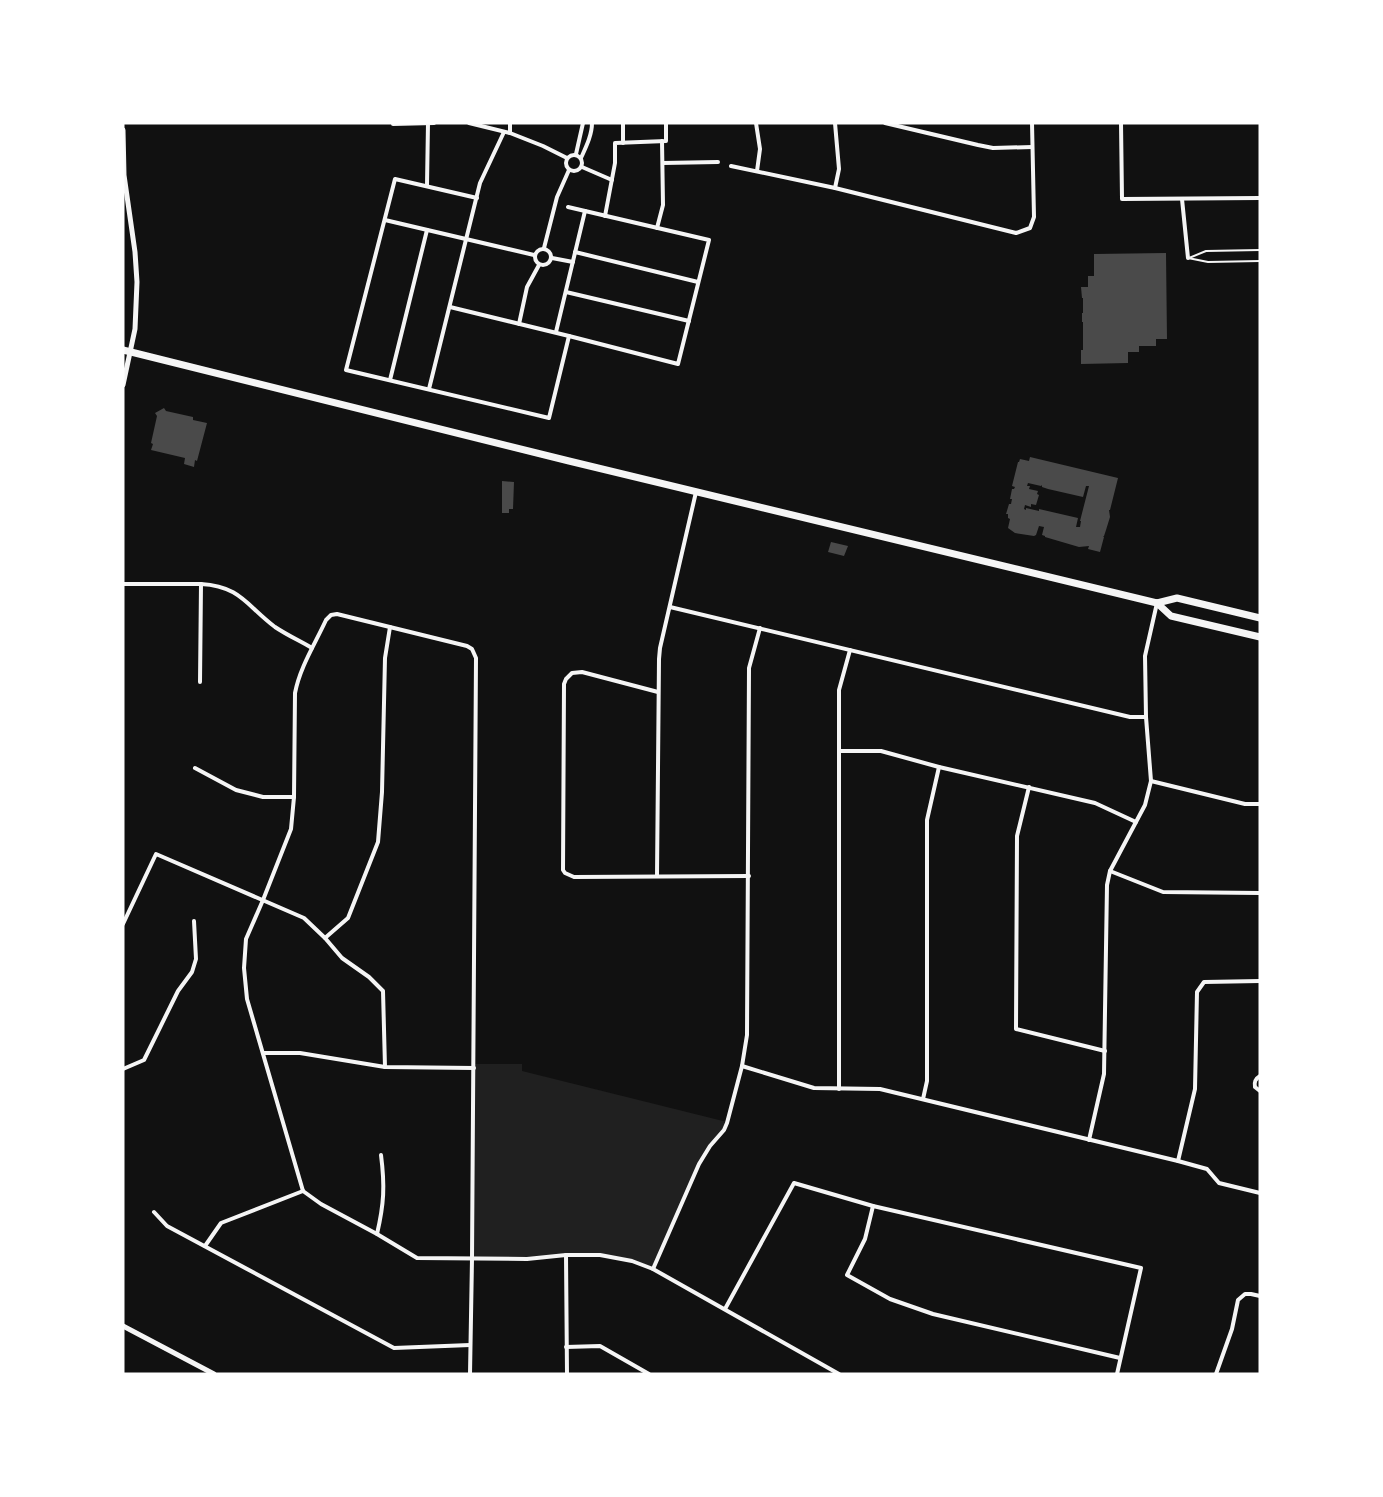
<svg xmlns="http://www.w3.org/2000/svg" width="1383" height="1497" font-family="Cabin,sans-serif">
  <rect width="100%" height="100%" fill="#111"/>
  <path fill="#202020" d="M 474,1064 L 522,1064 L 522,1071 L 727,1122 L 724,1130 L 704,1154 L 653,1267 L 633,1260 L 616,1256 L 599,1254 L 527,1258 L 473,1258 Z"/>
  <g fill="#4a4a4a" fill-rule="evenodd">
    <path d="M 1166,253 L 1167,339 L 1156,339 L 1156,346 L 1139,346 L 1139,352 L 1128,352 L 1128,363 L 1081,364 L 1081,350 L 1083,350 L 1083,322 L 1082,322 L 1082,313 L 1083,313 L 1083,298 L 1082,298 L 1081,287 L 1088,287 L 1088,276 L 1094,276 L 1094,254 Z"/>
    <path d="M 164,408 L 166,411 L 193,417 L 193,420 L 207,423 L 197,461 L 195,460 L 194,467 L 184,464 L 185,458 L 151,450 L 153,444 L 151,443 L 157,416 L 155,413 Z"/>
    <path d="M 1030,457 L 1118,478 L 1110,510 L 1109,510 L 1110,517 L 1106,530 L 1104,536 L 1103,536 L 1104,537 L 1100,552 L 1088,549 L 1089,546 L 1079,547 L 1045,537 L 1045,536 L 1042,535 L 1044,527 L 1039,526 L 1036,535 L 1034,536 L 1015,533 L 1008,528 L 1010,519 L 1008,518 L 1008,514 L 1006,514 L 1009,504 L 1011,504 L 1012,499 L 1010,499 L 1012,489 L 1014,489 L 1015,487 L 1012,486 L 1018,462 L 1019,462 L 1020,459 L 1029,461 ZM 1028,483 L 1041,486 L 1042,485 L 1042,487 L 1048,489 L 1083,497 L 1086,486 L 1089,486 L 1080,521 L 1081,521 L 1080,527 L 1076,527 L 1078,518 L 1039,509 L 1039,511 L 1026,508 L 1026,510 L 1024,509 L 1025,505 L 1031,507 L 1031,504 L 1036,505 L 1039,495 L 1037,494 L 1038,491 L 1029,489 L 1030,486 L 1027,486 Z"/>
    <path d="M 502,481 L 514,482 L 513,509 L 509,509 L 509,513 L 502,513 Z"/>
    <path d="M 831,542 L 848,546 L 844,556 L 828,552 Z"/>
  </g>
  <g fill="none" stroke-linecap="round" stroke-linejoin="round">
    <g stroke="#f5f5f5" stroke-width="2">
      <path d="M 1188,258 L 1208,262 L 1260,261"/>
      <path d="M 1189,258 L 1206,251 L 1260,250"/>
    </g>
    <g stroke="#f5f5f5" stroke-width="4">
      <path d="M 469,123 L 510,133 L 543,146 L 567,158"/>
      <path d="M 623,123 L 623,143"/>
      <path d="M 756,123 L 760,149 L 757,171"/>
      <path d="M 835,123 L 839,169 L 835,188"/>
      <path d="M 885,123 L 978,145 L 993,148 L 1032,147"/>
      <path d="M 1121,123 L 1122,199 L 1260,198"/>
      <path d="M 393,124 L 434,123"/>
      <path d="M 510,133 L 510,123"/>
      <path d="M 576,154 L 583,123"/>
      <circle cx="574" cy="163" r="8"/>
      <path d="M 581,158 C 586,147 592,135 592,123"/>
      <path d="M 663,163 L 718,162"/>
      <path d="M 731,166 L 835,188 L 1016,233 L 1030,228 L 1034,217 L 1032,123"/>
      <path d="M 582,167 L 612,180"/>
      <path d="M 427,185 L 428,123"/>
      <path d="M 477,198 L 395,179 L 346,370 L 549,418 L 569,336"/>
      <path d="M 1182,199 L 1188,258"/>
      <path d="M 605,216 L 615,163 L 615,143 L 666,141 L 666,123"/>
      <path d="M 385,220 L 534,255"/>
      <path d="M 657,228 L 663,205 L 662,141"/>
      <path d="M 544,248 L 557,197 L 569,170"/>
      <circle cx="543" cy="257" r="8"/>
      <path d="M 575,252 L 698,282"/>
      <path d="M 552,258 L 573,262"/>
      <path d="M 566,292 L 689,321"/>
      <path d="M 450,307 L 569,336 L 678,364 L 709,240 L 568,207"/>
      <path d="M 519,324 L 527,287 L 539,265"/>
      <path d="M 556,332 L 585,211"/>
      <path d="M 390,380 L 427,230"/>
      <path d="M 429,389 L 480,183 L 504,132"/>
      <path d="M 123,584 L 201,584 C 240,586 247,606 275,627 C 287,635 300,641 312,648"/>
      <path d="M 670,607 L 1130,717 L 1146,717"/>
      <path d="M 200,682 L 201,584"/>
      <path d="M 658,692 L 582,672 L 572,673 L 566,679 L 564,684 L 563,870 L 565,873 L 574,877 L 749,876"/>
      <path d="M 839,751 L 881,751 L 939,767 L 1095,803 L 1136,822"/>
      <path d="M 195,768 L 236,790 L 263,797 L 294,797"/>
      <path d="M 1151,781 L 1245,804 L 1260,804"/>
      <path d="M 1029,787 L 1017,836 L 1016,1029 L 1105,1051"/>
      <path d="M 1110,871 L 1163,892 L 1260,893"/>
      <path d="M 657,876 L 659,659 L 660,648 L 696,492"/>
      <path d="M 123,924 L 156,854 L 304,918 L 325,938 L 342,958 L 369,977 L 383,991 L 385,1067"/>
      <path d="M 325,938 L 348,918 L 378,842 L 382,792 L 385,658 L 390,627"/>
      <path d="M 263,1053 L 300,1053 L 385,1067 L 474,1068"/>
      <path d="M 742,1066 L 814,1088 L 880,1089 L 1178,1161 L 1207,1169 L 1219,1183 L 1260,1193"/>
      <path d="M 123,1069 L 144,1060 L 178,991 L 192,972 L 196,959 L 194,921"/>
      <path d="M 1260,1076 C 1255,1079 1254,1082 1255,1087 L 1260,1091"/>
      <path d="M 839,1089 L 839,690 L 850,650"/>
      <path d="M 923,1099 L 927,1081 L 927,820 L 939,767"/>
      <path d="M 1089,1140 L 1104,1074 L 1107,885 L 1110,871 L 1145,805 L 1151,781 L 1146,717 L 1145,656 L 1157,603"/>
      <path d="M 1178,1161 L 1195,1089 L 1197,992 L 1204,982 L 1260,981"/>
      <path d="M 303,1191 L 247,999 L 244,968 L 246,939 L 263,900 L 291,829 L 294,797 L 295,693 C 300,667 315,644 326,620 L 331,615 L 337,614 L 467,646 L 472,649 L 476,658 L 472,1259 L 470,1374"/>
      <path d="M 303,1191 L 321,1204 L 377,1234 L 417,1258 L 527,1259 L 566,1255 L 600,1255 L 632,1261 L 653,1269 L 839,1374"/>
      <path d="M 873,1206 L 865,1239 L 847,1275 L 890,1299 L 933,1314 L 1120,1358"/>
      <path d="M 154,1212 L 167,1226 L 394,1348 L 470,1345"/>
      <path d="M 377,1234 C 384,1204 385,1186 381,1155"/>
      <path d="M 205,1246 L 221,1223 L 303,1191"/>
      <path d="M 566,1255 L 567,1374"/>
      <path d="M 653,1269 L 699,1164 L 710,1146 L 724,1130 L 727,1123 L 742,1066 L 747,1035 L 749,668 L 760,628"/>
      <path d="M 725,1309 L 794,1183 L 873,1206 L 1141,1268 L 1117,1374"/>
      <path d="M 566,1347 L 600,1346 L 649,1374"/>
      <path d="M 1216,1374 L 1232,1329 L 1238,1300 L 1245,1294 L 1251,1294 L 1260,1296"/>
    </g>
    <g stroke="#f5f5f5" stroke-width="5">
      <path d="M 123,130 L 124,175 L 135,252 L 137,282 L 135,329 L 123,385"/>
      <path d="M 123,1326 L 214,1374"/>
    </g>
    <g stroke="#f5f5f5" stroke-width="7">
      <path d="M 123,350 L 569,461 L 1157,603 L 1177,598 L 1260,618"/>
      <path d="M 1157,603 L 1171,616 L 1260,637"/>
    </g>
  </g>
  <rect width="1383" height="1497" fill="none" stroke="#ffffff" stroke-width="249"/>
</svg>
